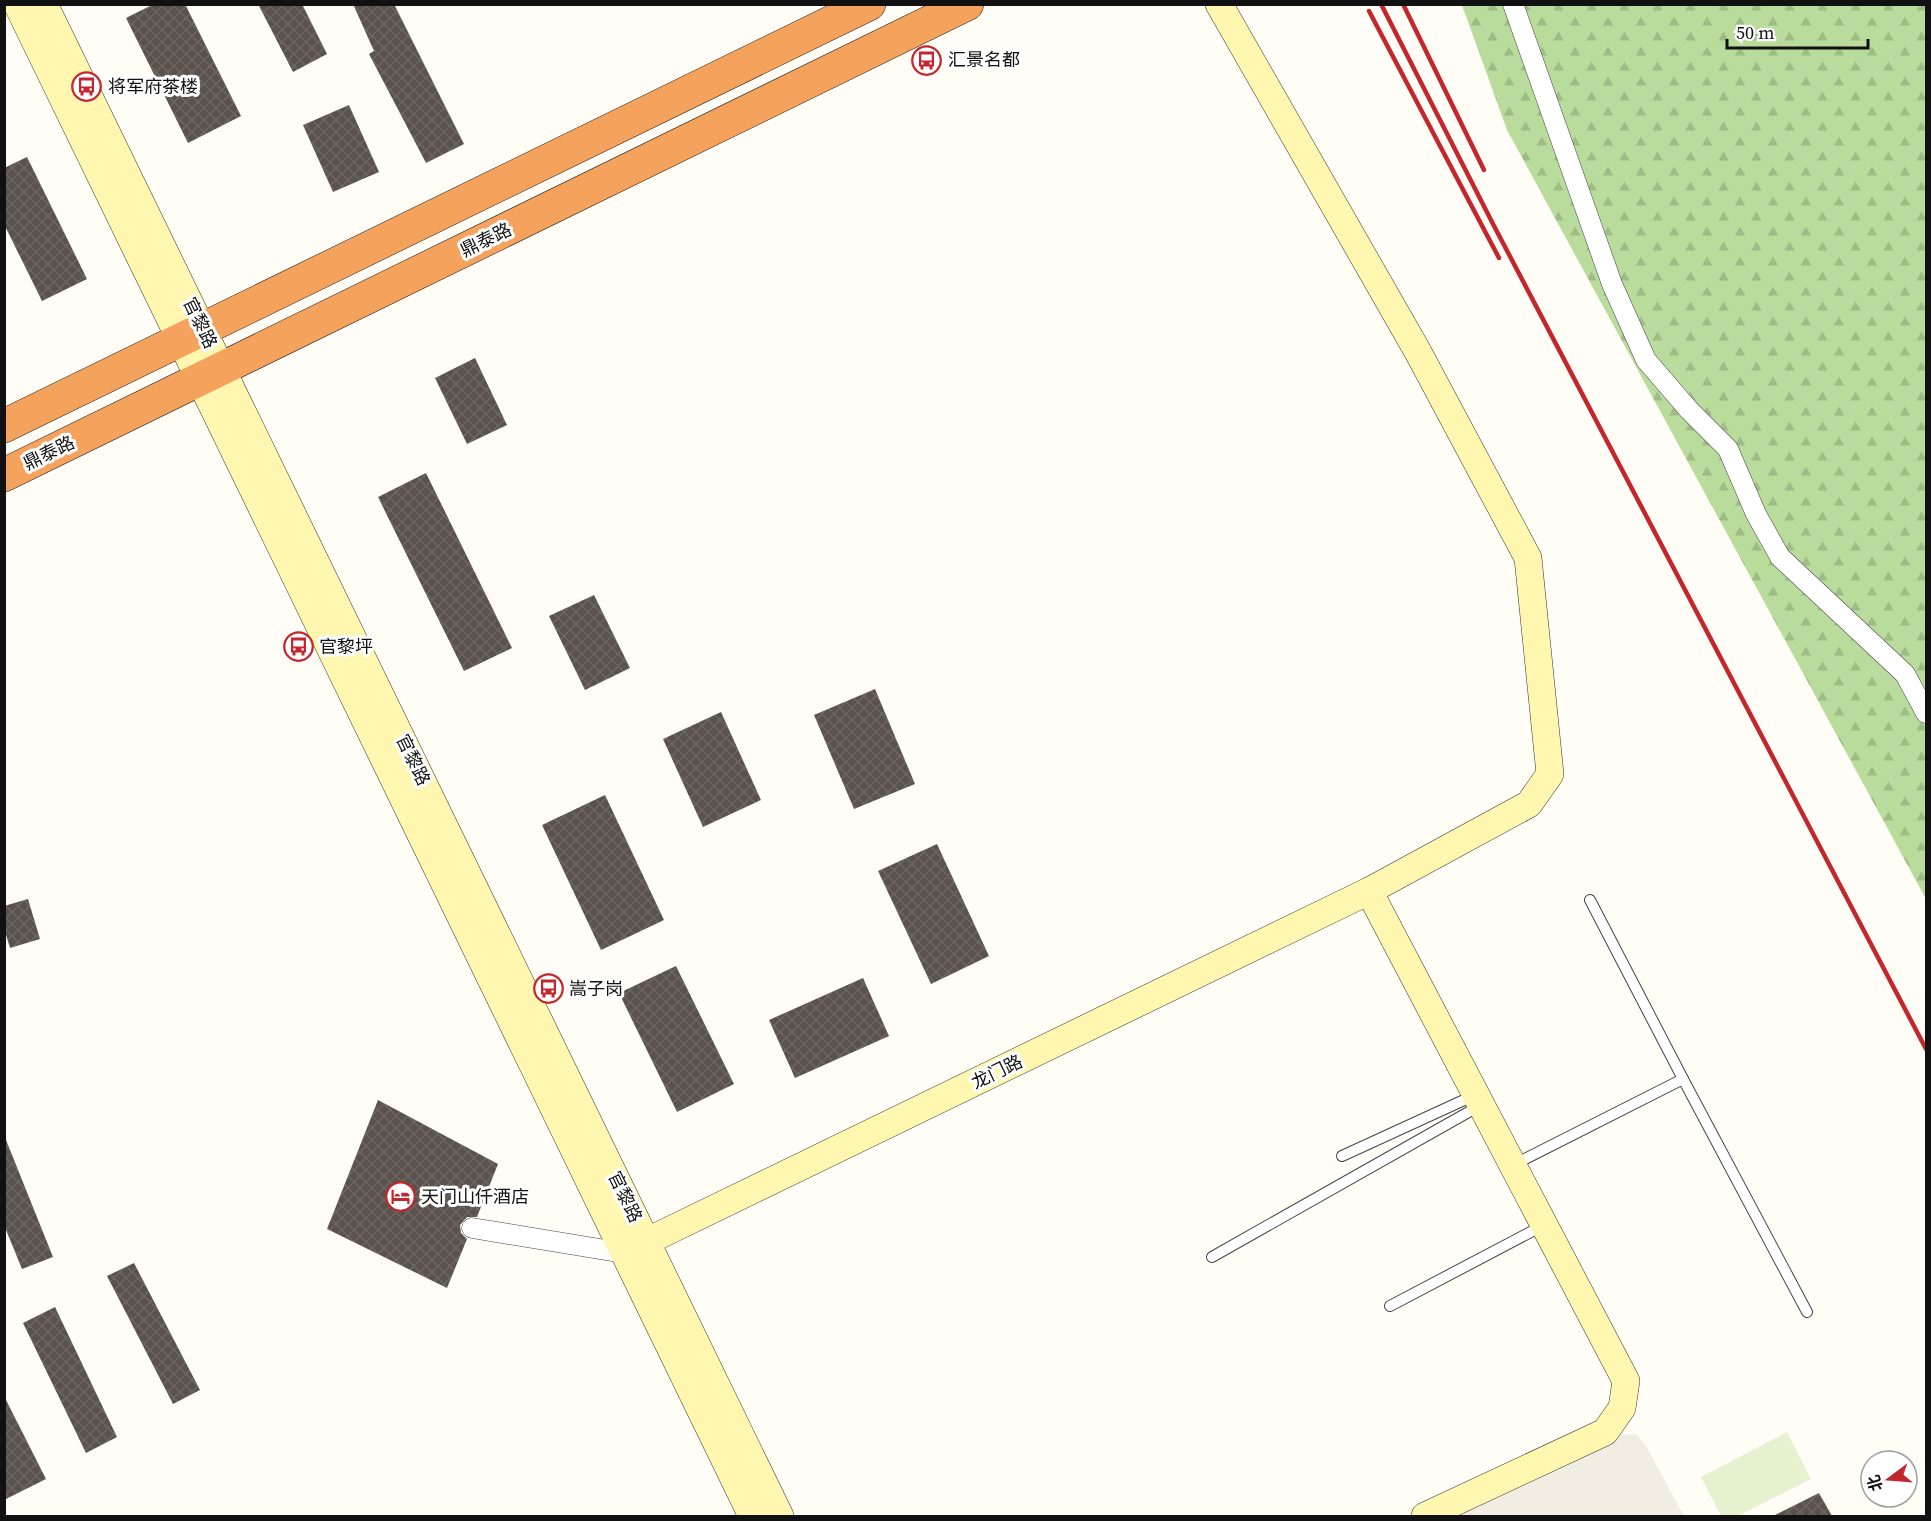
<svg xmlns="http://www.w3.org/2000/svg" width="1931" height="1521" font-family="'Source Serif 4','Noto Sans SC',serif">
  <defs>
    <pattern id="forest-firs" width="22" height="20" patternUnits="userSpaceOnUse" patternTransform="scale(1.5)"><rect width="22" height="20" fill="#b9dc9c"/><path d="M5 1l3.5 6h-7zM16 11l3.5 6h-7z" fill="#9ebc85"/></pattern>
    <pattern id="building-cross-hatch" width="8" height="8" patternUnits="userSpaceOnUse" patternTransform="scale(1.5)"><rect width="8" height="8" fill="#5a524d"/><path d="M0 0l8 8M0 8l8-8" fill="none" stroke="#6d6662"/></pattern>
  </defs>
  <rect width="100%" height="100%" fill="#fffdf5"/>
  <path fill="url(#forest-firs)" d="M 1462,5 L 1926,5 L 1926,899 L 1507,130 Z"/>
  <path fill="#e6f2cf" d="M 1787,1432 L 1811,1479 L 1738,1516 L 1721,1516 L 1701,1477 Z"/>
  <path fill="#f1ede2" d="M 1617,1434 L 1637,1435 L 1646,1446 L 1684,1516 L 1451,1516 Z"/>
  <g fill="url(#building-cross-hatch)">
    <path d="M 154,4 L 185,4 L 241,116 L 188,143 L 126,18 Z"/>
    <path d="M 258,4 L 302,4 L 327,54 L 293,72 Z"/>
    <path d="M 353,4 L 394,4 L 464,144 L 426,163 L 369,54 L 374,51 Z"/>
    <path d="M 349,105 L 379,172 L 333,192 L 303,125 Z"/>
    <path d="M 27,157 L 87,279 L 42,301 L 4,224 L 4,168 Z"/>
    <path d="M 475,358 L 507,425 L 467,444 L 435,378 Z"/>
    <path d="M 426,473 L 512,648 L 464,671 L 378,497 Z"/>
    <path d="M 594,595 L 630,668 L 585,690 L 549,616 Z"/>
    <path d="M 875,689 L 915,784 L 854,809 L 814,715 Z"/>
    <path d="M 721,712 L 761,800 L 703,827 L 663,739 Z"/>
    <path d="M 605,795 L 664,920 L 601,950 L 542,825 Z"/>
    <path d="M 937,844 L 989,956 L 931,984 L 878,871 Z"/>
    <path d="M 28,899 L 40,939 L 10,948 L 4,928 L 4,906 Z"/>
    <path d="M 676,966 L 734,1084 L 677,1112 L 619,993 Z"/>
    <path d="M 863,978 L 889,1036 L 795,1078 L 769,1020 Z"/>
    <path d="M 378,1100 L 498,1164 L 477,1217 L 467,1217 L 460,1225 L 461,1233 L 467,1239 L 447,1288 L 327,1229 Z"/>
    <path d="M 4,1135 L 53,1257 L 22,1269 L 4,1225 Z"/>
    <path d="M 134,1263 L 200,1390 L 173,1404 L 107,1276 Z"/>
    <path d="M 55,1307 L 117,1437 L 86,1453 L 23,1323 Z"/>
    <path d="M 4,1396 L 46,1479 L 4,1500 Z"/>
    <path d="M 1819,1493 L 1832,1516 L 1773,1516 Z"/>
  </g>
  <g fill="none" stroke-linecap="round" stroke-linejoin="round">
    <defs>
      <g id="lane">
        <path d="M 1683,1079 L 1807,1312"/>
        <path d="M 1342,1156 L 1475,1095"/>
        <path d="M 1513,1165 L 1683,1079 L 1590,900"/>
        <path d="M 1212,1257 L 1481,1105"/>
        <path d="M 1390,1306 L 1544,1225"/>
      </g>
      <g id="street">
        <path d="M 1513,4 L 1612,284 L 1646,360 L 1689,410 L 1728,449 L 1756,514 L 1780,557 L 1905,674 L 1926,713"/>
        <path d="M 472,1228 L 624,1253"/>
      </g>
      <g id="secondary">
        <path d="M 17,4 L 752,1516"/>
        <path d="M 44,4 L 780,1516"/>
        <path d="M 1219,4 L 1418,352 L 1528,558 L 1550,774 L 1529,804 L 1369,891 L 1626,1381 L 1622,1408 L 1605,1432 L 1425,1516"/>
        <path d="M 631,1249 L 1369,891"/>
      </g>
      <g id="highway">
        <path d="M 4,426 L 869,4"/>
        <path d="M 4,475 L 967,4"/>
      </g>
    </defs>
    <use href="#lane" stroke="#444" stroke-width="12"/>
    <use href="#street" stroke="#444" stroke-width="21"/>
    <use href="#secondary" stroke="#333" stroke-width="28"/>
    <use href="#highway" stroke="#222" stroke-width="34"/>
    <use href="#lane" stroke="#fff" stroke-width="10"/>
    <use href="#street" stroke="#fff" stroke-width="20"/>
    <use href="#secondary" stroke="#fff6b0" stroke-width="27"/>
    <use href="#highway" stroke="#f5a25d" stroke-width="33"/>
    <g stroke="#c4262e" stroke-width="4.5">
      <path d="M 1381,4 L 1493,224 L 1926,1049"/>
      <path d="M 1403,4 L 1484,170"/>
      <path d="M 1369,11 L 1499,258"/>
    </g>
  </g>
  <defs>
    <symbol id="bus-ring" viewBox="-11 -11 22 22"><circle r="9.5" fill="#fff" stroke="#c4262e" stroke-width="1.5"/><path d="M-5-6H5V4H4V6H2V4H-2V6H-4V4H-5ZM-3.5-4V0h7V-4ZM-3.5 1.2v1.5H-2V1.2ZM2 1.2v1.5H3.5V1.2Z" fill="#c4262e"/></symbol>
    <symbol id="hotel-ring" viewBox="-11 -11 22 22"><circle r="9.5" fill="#fff" stroke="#c4262e" stroke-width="1.5"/><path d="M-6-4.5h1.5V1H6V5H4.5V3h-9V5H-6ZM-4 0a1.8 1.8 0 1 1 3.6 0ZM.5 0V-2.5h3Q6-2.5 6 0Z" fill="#c4262e"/></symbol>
  </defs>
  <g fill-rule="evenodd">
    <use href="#bus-ring" x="910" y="44" width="33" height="33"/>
    <use href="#bus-ring" x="70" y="70" width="33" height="33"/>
    <use href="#bus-ring" x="282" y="630" width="33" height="33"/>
    <use href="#bus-ring" x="532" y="972" width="33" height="33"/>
    <use href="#hotel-ring" x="384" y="1180" width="33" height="33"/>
  </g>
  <g text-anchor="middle" stroke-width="6" stroke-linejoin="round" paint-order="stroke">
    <g font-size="18" fill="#111" stroke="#fff" text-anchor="start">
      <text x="948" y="66">汇景名都</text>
      <text x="108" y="93">将军府茶楼</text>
      <text x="319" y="653">官黎坪</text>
      <text x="569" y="995">嵩子岗</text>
      <text x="421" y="1203">天门山仟酒店</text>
    </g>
    <g font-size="18" fill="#111" stroke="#fff">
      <text transform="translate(486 240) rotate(-26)" y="6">鼎泰路</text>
      <text transform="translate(200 323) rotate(64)" y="6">官黎路</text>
      <text transform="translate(49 453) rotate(-26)" y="6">鼎泰路</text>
      <text transform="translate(413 760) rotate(64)" y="6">官黎路</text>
      <text transform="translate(997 1072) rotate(-26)" y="6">龙门路</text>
      <text transform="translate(625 1197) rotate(64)" y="6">官黎路</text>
    </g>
  </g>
  <rect width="1931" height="1521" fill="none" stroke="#111111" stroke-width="12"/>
  <g transform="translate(1889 1479) rotate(254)"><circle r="28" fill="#ffffff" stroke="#a0a0a0" stroke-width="1.5"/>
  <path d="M0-4.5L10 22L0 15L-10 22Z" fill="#c4262e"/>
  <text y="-9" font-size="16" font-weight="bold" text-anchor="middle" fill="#111111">北</text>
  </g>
  <path d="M1727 39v9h141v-9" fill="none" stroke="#111111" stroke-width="3"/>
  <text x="1736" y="39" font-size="18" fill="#111111" stroke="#ffffff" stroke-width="4.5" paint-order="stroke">50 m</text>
</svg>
